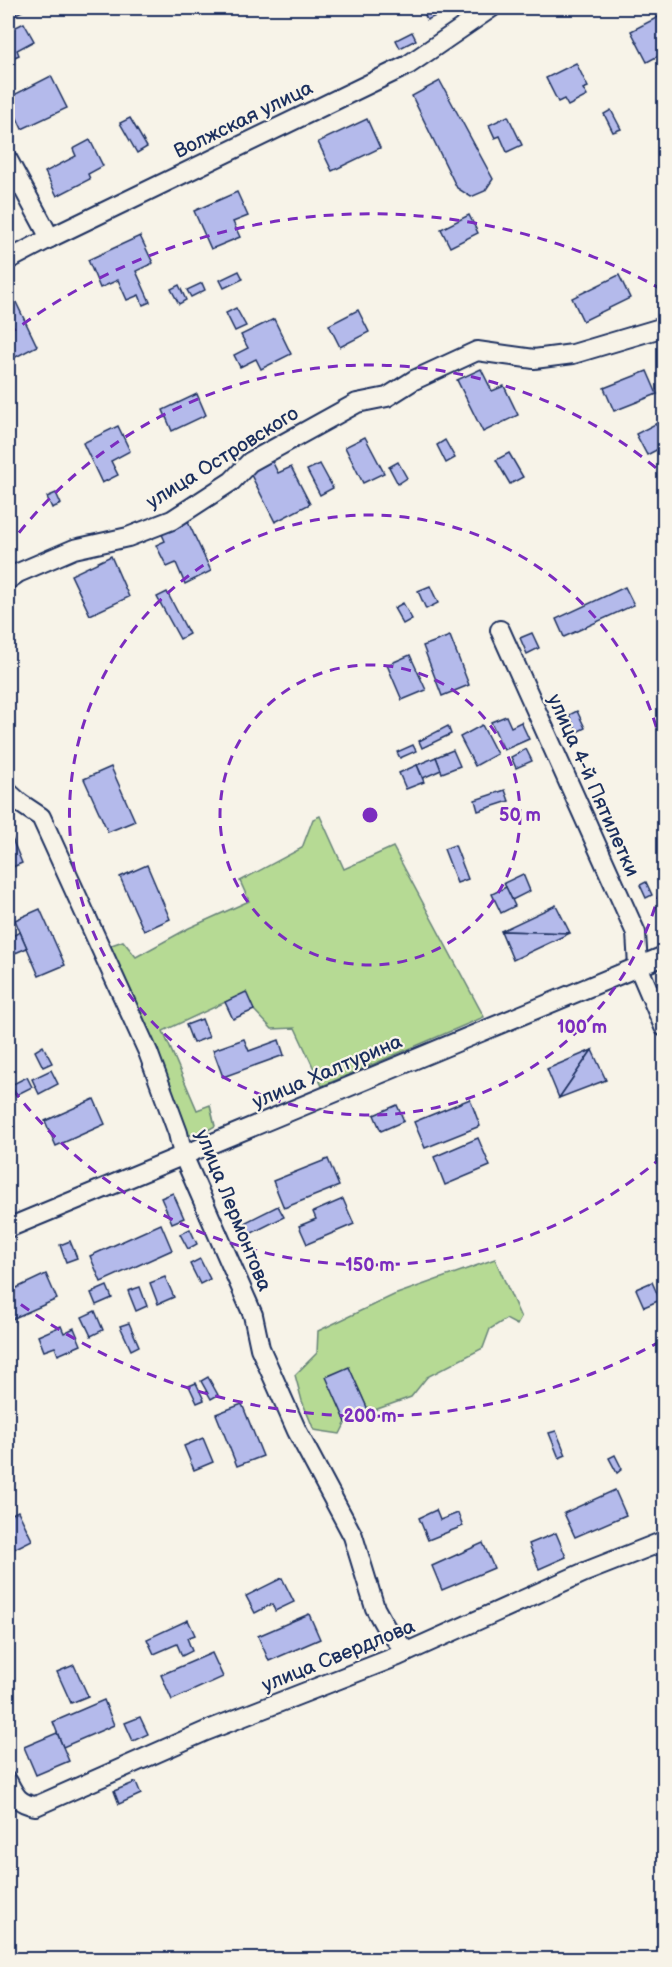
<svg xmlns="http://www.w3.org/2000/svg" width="672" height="1967" font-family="'Balsamiq Sans',sans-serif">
  <rect width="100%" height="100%" fill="#f7f3e8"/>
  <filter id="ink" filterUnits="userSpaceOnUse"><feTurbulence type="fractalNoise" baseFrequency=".0167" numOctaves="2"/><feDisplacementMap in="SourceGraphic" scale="12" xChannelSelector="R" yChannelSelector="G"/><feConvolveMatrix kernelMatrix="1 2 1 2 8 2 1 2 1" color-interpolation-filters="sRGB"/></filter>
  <g filter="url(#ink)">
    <g fill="#b6da94" stroke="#688479" stroke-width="1.5">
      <path d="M 320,816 L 344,869 L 393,847 L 484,1017 L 322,1086 L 295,1028 L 272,1029 L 254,1010 L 245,993 L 163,1031 L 197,1110 L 210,1105 L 215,1126 L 200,1135 L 184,1135 L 106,947 L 123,941 L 136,957 L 189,928 L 249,901 L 240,881 L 302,848 L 313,819 Z"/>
      <path d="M 495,1259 L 521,1318 L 517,1325 L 506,1319 L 490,1329 L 483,1348 L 427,1377 L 411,1397 L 369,1412 L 349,1368 L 327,1377 L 346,1422 L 340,1434 L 314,1430 L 302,1401 L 295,1375 L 317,1353 L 318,1331 L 394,1295 Z"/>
    </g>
    <g fill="#b4baeb" stroke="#1b2f5e" stroke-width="1.5">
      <path d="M 8,8 L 28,8 L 8,18 Z"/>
      <path d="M 434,8 L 441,8 L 444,12 L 427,20 L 424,13 Z"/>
      <path d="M 664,14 L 664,48 L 660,50 L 662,54 L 647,62 L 631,31 Z"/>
      <path d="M 24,23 L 34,41 L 17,50 L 19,55 L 8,60 L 8,31 Z"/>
      <path d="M 412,32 L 416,40 L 400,48 L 396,40 Z"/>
      <path d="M 576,63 L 588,87 L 583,89 L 587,96 L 568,106 L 564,99 L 558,102 L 546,78 Z"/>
      <path d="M 51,76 L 67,108 L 22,129 L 8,98 Z"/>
      <path d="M 440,81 L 493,179 L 485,191 L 471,197 L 457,188 L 412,96 Z"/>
      <path d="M 611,110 L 621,129 L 613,132 L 604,114 Z"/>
      <path d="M 508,116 L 522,145 L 507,152 L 500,136 L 495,138 L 489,125 Z"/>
      <path d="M 130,118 L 147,147 L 137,153 L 120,123 Z"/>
      <path d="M 367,119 L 380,148 L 332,171 L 318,142 Z"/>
      <path d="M 90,140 L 103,166 L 88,174 L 90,179 L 57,196 L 45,172 L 76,156 L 73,149 Z"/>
      <path d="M 237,192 L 248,216 L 233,222 L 240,237 L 211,249 L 194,211 Z"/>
      <path d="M 469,215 L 478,233 L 450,247 L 441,229 Z"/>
      <path d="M 140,236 L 153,263 L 136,271 L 150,302 L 143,305 L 139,295 L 127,300 L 118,280 L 100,288 L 88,260 Z"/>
      <path d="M 239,271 L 243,279 L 224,288 L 220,280 Z"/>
      <path d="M 619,275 L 630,298 L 583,321 L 572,298 Z"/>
      <path d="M 202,283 L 205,290 L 191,297 L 187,290 Z"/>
      <path d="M 179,285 L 186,300 L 179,304 L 171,289 Z"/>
      <path d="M 13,296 L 37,346 L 8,361 L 8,298 Z"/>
      <path d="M 236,308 L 246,326 L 235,331 L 226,313 Z"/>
      <path d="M 358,310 L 369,332 L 340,347 L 329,325 Z"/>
      <path d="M 274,319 L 291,354 L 261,369 L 256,359 L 240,367 L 234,355 L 248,348 L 241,335 Z"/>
      <path d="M 481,369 L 492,391 L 504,386 L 518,415 L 483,432 L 457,380 Z"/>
      <path d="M 647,371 L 657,394 L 614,411 L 604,388 Z"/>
      <path d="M 197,394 L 206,415 L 172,431 L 163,410 Z"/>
      <path d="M 661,421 L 664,429 L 664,446 L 647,455 L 636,434 Z"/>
      <path d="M 118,426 L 130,451 L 111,461 L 118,475 L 102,483 L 83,443 Z"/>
      <path d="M 365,437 L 384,473 L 363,483 L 345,447 Z"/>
      <path d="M 445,440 L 455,458 L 446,463 L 437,445 Z"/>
      <path d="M 509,453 L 523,477 L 510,484 L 496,460 Z"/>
      <path d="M 272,461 L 278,473 L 291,467 L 310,504 L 275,522 L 250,473 Z"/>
      <path d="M 398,462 L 407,478 L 398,484 L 389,467 Z"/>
      <path d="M 320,464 L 333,488 L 320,495 L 307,470 Z"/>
      <path d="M 56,493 L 61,504 L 52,508 L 47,497 Z"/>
      <path d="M 187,520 L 211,571 L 185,584 L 176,563 L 167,567 L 156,545 L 165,541 L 161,532 Z"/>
      <path d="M 111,556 L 129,597 L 90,615 L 71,575 Z"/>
      <path d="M 430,586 L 438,603 L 426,609 L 418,591 Z"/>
      <path d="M 625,587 L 634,605 L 564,637 L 556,619 Z"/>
      <path d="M 167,592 L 189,634 L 180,639 L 157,597 Z"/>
      <path d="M 403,603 L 412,619 L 403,624 L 394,608 Z"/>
      <path d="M 532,633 L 539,648 L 527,654 L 520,638 Z"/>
      <path d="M 450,636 L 469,685 L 442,696 L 423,646 Z"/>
      <path d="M 410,655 L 426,690 L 402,700 L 387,665 Z"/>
      <path d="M 577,711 L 585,728 L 577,732 L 569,715 Z"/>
      <path d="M 506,716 L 511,727 L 521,722 L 529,739 L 504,750 L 491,722 Z"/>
      <path d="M 482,725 L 497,754 L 475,766 L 460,737 Z"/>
      <path d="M 448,726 L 451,734 L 422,748 L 419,741 Z"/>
      <path d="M 413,745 L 416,751 L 400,758 L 397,752 Z"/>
      <path d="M 526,749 L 532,761 L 516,768 L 511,757 Z"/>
      <path d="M 453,750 L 460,766 L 442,773 L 436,757 Z"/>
      <path d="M 436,757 L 441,770 L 423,778 L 417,765 Z"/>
      <path d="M 417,765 L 424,782 L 406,789 L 399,773 Z"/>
      <path d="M 111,767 L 135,821 L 108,832 L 84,779 Z"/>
      <path d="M 505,790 L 509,801 L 478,811 L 475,800 Z"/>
      <path d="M 8,829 L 22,863 L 8,869 Z"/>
      <path d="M 455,845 L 468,879 L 457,883 L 444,849 Z"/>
      <path d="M 147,865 L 170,919 L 144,931 L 120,877 Z"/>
      <path d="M 523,874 L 530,891 L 512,900 L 504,883 Z"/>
      <path d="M 646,882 L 652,895 L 646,898 L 640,885 Z"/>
      <path d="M 506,887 L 515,906 L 501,913 L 492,894 Z"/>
      <path d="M 556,905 L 570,933 L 501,931 Z"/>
      <path d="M 40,909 L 65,965 L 39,976 L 15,920 Z"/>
      <path d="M 501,931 L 570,933 L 513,960 Z"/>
      <path d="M 20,932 L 27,948 L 8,956 L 8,938 Z"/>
      <path d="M 246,992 L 254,1010 L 233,1019 L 225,1002 Z"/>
      <path d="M 202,1019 L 209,1037 L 193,1043 L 186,1025 Z"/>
      <path d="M 244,1039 L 249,1051 L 279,1040 L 284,1055 L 223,1077 L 213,1050 Z"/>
      <path d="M 43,1046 L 52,1063 L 43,1067 L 35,1051 Z"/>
      <path d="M 592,1050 L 559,1098 L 547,1069 Z"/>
      <path d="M 592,1050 L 606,1080 L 559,1098 Z"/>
      <path d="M 51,1070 L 58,1084 L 39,1094 L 32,1079 Z"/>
      <path d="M 27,1077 L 32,1087 L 16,1095 L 11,1085 Z"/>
      <path d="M 94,1099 L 105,1124 L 56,1146 L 45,1121 Z"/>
      <path d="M 470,1099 L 480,1126 L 425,1148 L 414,1122 Z"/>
      <path d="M 397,1105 L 404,1121 L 381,1131 L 374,1115 Z"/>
      <path d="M 478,1138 L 490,1166 L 445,1185 L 434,1157 Z"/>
      <path d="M 328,1159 L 339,1186 L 284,1208 L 273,1181 Z"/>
      <path d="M 173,1193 L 184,1218 L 172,1223 L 161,1198 Z"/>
      <path d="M 343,1199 L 354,1224 L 307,1244 L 299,1226 L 316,1219 L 313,1212 Z"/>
      <path d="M 278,1206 L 284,1217 L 250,1234 L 244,1223 Z"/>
      <path d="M 161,1224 L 172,1250 L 101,1282 L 90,1256 Z"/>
      <path d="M 190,1229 L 197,1244 L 188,1249 L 180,1234 Z"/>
      <path d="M 70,1241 L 77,1258 L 66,1262 L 60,1245 Z"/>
      <path d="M 200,1259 L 210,1279 L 200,1284 L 190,1264 Z"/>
      <path d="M 46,1274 L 57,1299 L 12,1319 L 8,1308 L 8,1292 Z"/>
      <path d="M 165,1277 L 174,1297 L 158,1304 L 150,1283 Z"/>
      <path d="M 652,1282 L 660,1300 L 644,1307 L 636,1289 Z"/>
      <path d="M 107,1286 L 112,1298 L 96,1305 L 91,1293 Z"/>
      <path d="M 140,1287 L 147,1306 L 136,1311 L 128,1291 Z"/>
      <path d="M 95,1311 L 103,1330 L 91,1336 L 82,1317 Z"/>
      <path d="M 129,1323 L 139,1346 L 131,1350 L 120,1326 Z"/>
      <path d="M 61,1326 L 64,1333 L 74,1328 L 81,1345 L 58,1355 L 55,1347 L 44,1351 L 38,1336 Z"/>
      <path d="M 349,1367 L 369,1412 L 346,1422 L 326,1377 Z"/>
      <path d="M 208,1377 L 218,1395 L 211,1399 L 201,1381 Z"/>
      <path d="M 196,1383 L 204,1400 L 197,1403 L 189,1386 Z"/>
      <path d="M 242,1404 L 263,1456 L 237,1466 L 216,1414 Z"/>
      <path d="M 556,1431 L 566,1455 L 559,1458 L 549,1433 Z"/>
      <path d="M 203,1438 L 213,1462 L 194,1470 L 184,1446 Z"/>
      <path d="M 615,1455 L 622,1469 L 617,1473 L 609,1458 Z"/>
      <path d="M 615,1490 L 626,1515 L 575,1537 L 564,1513 Z"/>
      <path d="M 436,1510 L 440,1520 L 458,1513 L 463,1526 L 428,1540 L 419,1518 Z"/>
      <path d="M 18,1511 L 32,1540 L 8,1552 L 8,1516 Z"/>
      <path d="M 556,1533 L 566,1557 L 539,1569 L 529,1544 Z"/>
      <path d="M 483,1543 L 494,1568 L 442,1590 L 432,1566 Z"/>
      <path d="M 282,1578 L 294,1602 L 275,1611 L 272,1604 L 255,1613 L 246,1596 Z"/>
      <path d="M 309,1614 L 320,1639 L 269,1661 L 258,1636 Z"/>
      <path d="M 188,1620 L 195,1635 L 187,1638 L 192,1651 L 182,1656 L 177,1644 L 154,1654 L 147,1639 Z"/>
      <path d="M 212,1653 L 223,1677 L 172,1700 L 161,1675 Z"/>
      <path d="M 74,1665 L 88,1696 L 71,1703 L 57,1672 Z"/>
      <path d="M 104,1700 L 114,1725 L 63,1747 L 53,1722 Z"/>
      <path d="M 140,1717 L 148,1734 L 133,1741 L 125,1723 Z"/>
      <path d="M 57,1733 L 69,1761 L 36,1775 L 24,1747 Z"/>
      <path d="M 136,1782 L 141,1794 L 119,1804 L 114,1791 Z"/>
    </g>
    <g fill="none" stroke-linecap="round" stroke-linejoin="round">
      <defs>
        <g id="minor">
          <path d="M 8,160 L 50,238"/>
          <path d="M 8,260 L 50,238 L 408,65 L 491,8"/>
          <path d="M 8,580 L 18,573 L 74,549 L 128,537 L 172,520 L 232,481 L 250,462 L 357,403 L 387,397 L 414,380 L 477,351 L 534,359 L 573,354 L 664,327"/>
          <path d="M 500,630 L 636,933 L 638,966 L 664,1027"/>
          <path d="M 8,792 L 20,803 L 41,817 L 148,1052 L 178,1133 L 183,1155 L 253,1315 L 260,1348 L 297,1431 L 353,1536 L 375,1608 L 386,1628 L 407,1652"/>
          <path d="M 8,1228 L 664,956"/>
          <path d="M 8,1782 C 15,1796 19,1804 36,1806 L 206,1731 L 398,1656 L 585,1572 L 664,1541"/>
        </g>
      </defs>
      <use href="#minor" stroke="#1b2f5e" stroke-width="22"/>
      <use href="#minor" stroke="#f7f3e8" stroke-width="18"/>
    </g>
  </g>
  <g fill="none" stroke="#7b2cbf" stroke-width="3" stroke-dasharray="10 8">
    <circle cx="370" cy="815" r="150"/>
    <path d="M664 872A300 300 0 1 1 664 758"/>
    <path d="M662 1157A450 450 0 0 1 8 1083M8 547A450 450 0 0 1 662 473"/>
    <path d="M661 1341A601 601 0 0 1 8 1295M8 335A601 601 0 0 1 661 289"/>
  </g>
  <g text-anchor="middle" stroke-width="4.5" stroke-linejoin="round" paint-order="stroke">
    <g font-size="20" fill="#1b2f5e" stroke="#f7f3e8">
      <text transform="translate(243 119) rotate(-26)" y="7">Волжская улица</text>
      <text transform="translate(222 457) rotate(-32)" y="7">улица Островского</text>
      <text transform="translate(594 785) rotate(66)" y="7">улица 4-й Пятилетки</text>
      <text transform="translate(327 1071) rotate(-23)" y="7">улица Халтурина</text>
      <text transform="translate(234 1210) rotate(68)" y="7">улица Лермонтова</text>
      <text transform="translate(338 1655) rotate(-22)" y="7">улица Свердлова</text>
    </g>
  </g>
  <circle cx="370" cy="815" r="9" fill="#7b2cbf" stroke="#f7f3e8" stroke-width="3"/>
  <g font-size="18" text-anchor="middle" font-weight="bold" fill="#7b2cbf" stroke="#f7f3e8" stroke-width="4.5" stroke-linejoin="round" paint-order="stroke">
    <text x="520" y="821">50 m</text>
    <text x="582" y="1033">100 m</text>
    <text x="370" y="1271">150 m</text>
    <text x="370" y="1422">200 m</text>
  </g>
  <rect width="672" height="1967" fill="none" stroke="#f7f3e8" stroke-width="30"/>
  <rect x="15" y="15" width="642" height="1937" fill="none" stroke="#1b2f5e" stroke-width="2" filter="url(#ink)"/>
</svg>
